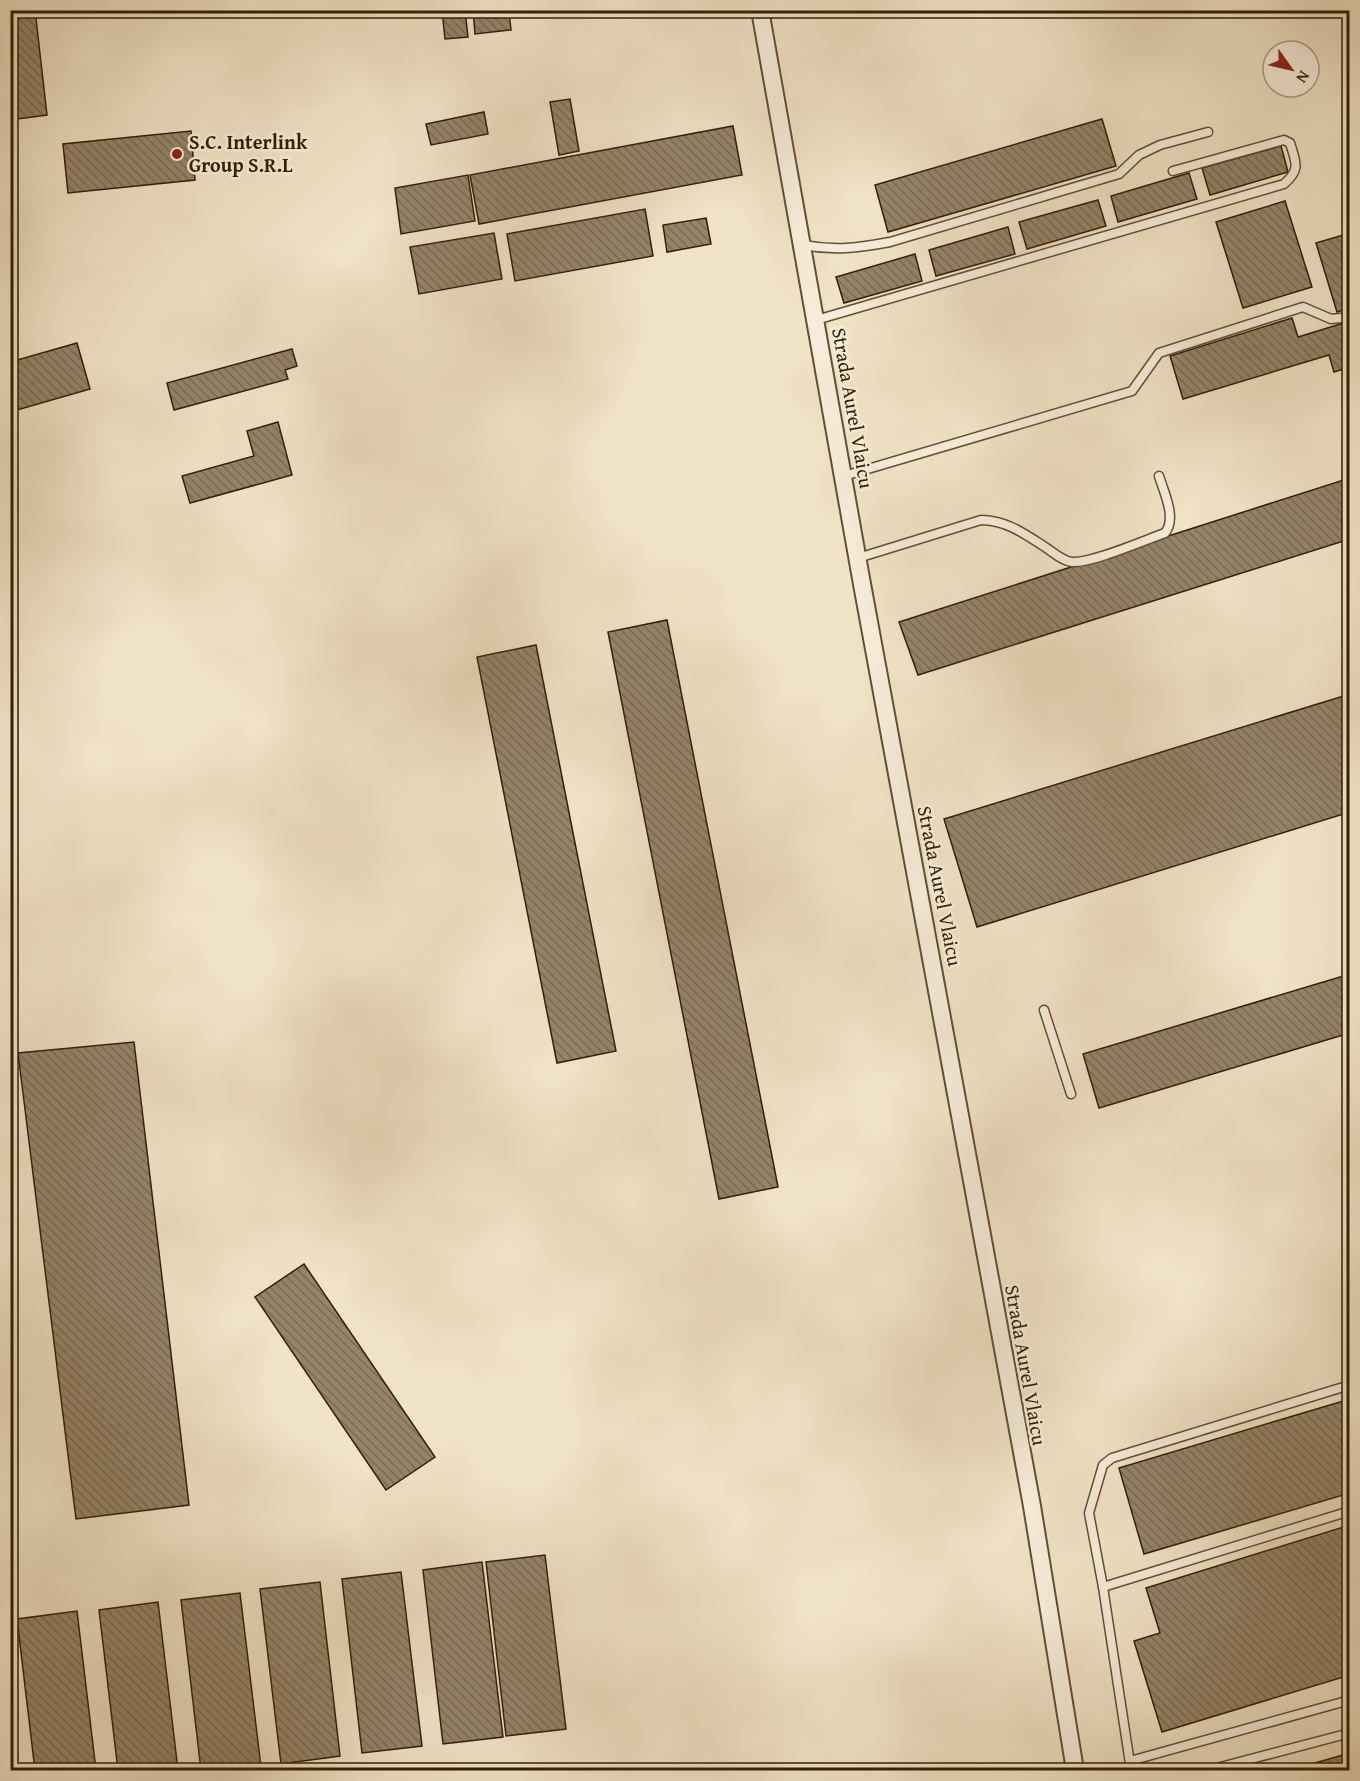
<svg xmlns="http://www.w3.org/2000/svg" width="1360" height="1781" font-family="'Gentium Book Plus',serif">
  <defs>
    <pattern id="building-back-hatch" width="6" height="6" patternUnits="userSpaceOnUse" patternTransform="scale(1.5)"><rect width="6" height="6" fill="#958469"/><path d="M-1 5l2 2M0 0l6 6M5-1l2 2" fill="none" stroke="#7a6b54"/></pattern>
  </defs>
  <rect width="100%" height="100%" fill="#f1e3c6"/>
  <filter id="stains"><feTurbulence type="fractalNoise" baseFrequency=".00333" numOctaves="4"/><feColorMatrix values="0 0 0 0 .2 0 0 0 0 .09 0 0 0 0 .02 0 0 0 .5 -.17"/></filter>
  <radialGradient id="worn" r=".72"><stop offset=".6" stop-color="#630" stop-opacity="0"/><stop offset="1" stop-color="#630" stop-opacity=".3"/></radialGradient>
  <g fill="url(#building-back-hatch)" stroke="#321e04" stroke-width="1.5">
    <path d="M 10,10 L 35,10 L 47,115 L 10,120 Z"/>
    <path d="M 442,10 L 465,10 L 468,37 L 445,39 Z"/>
    <path d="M 473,10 L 509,11 L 511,30 L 475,34 Z"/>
    <path d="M 570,99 L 579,151 L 559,155 L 550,102 Z"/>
    <path d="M 484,112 L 488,134 L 431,145 L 426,124 Z"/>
    <path d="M 1102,119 L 1116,166 L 888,232 L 875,185 Z"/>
    <path d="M 733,126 L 742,175 L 479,224 L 470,175 Z"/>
    <path d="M 191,131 L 195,180 L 68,193 L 63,144 Z"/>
    <path d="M 1281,146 L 1288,172 L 1210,195 L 1202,168 Z"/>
    <path d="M 1189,173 L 1197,199 L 1118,222 L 1111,196 Z"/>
    <path d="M 468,175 L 475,221 L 401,234 L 395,188 Z"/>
    <path d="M 1098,200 L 1106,226 L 1027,249 L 1019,222 Z"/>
    <path d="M 1285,201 L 1312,287 L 1243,308 L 1216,222 Z"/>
    <path d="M 645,209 L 653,256 L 515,281 L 507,234 Z"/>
    <path d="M 706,218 L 711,244 L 667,252 L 663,225 Z"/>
    <path d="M 1008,227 L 1015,254 L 936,276 L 929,250 Z"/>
    <path d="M 494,233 L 502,279 L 419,294 L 410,247 Z"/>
    <path d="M 1350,233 L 1350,308 L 1337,312 L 1316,243 Z"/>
    <path d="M 915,254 L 922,281 L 844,303 L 836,277 Z"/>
    <path d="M 1292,318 L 1298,337 L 1350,321 L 1350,367 L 1334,372 L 1329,355 L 1183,399 L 1170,356 Z"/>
    <path d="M 77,343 L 90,389 L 10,412 L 10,362 Z"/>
    <path d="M 292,349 L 297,366 L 285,370 L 288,379 L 174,410 L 167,383 Z"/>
    <path d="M 278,422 L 292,475 L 190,503 L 182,476 L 254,456 L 247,431 Z"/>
    <path d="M 1350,478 L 1350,539 L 918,675 L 899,622 Z"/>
    <path d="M 667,620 L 778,1187 L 719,1199 L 608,632 Z"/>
    <path d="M 536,645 L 616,1051 L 557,1063 L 477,657 Z"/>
    <path d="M 1350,694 L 1350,812 L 977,927 L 944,819 Z"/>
    <path d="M 1350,974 L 1350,1033 L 1099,1108 L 1083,1054 Z"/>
    <path d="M 134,1042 L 189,1505 L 76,1519 L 18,1053 Z"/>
    <path d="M 304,1264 L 435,1457 L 386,1490 L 255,1297 Z"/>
    <path d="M 1350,1399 L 1350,1493 L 1144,1554 L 1119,1468 Z"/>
    <path d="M 1350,1525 L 1350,1675 L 1162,1732 L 1134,1641 L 1160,1633 L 1146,1588 Z"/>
    <path d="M 545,1555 L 566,1729 L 506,1736 L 486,1562 Z"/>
    <path d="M 482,1562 L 503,1737 L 443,1744 L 423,1570 Z"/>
    <path d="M 401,1572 L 422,1746 L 362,1753 L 342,1579 Z"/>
    <path d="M 320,1582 L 340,1756 L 281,1764 L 260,1589 Z"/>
    <path d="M 240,1593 L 261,1767 L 234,1770 L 201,1770 L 181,1600 Z"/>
    <path d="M 158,1602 L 178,1770 L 118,1770 L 99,1610 Z"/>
    <path d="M 77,1611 L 96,1770 L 35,1770 L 17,1619 Z"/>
    <path d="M 10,1729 L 15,1770 L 10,1770 Z"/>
    <path d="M 1350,1753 L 1350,1770 L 1290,1770 Z"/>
  </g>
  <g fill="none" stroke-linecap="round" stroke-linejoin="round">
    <defs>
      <g id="lane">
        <path d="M 803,245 C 835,251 858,248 890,242 L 1119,174 L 1139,155 L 1160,145 L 1208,132"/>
        <path d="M 816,320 L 1284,184 C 1301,169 1296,163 1290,143 L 1284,140 L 1173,171"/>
        <path d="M 844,476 L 1132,391 L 1159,353 L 1303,307 L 1331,319 L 1350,317"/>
        <path d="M 858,558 L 981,520 C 1007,520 1026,535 1048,549 C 1055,554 1063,561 1072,562 C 1090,564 1145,540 1165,533 C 1177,518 1164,493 1159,476"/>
        <path d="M 1044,1010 L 1071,1094"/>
        <path d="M 1103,1587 L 1350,1511"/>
        <path d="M 1130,1761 L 1350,1700"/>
        <path d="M 1131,1770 L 1103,1587 L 1089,1513 L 1103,1465 L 1112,1458 L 1350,1385"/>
        <path d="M 1209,1770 L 1350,1733"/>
      </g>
      <path id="street" d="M 760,10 L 862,584 L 1032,1506 L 1075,1770"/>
    </defs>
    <use href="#lane" stroke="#624f34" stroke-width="11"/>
    <use href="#street" stroke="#624f34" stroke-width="20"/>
    <use href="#lane" stroke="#f6edda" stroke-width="8"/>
    <use href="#street" stroke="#f6edda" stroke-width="16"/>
  </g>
  <circle fill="#8f2418" stroke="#f6edda" stroke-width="2" cx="177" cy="154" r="6"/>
  <g text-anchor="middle" stroke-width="5" stroke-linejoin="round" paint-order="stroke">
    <g font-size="20" font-weight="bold" fill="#321e04" stroke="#f6edda" text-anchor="start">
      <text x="189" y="149">S.C. Interlink<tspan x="189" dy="23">Group S.R.L</tspan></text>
    </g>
    <g font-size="20" fill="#321e04" stroke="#f6edda">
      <text transform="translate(853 408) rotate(80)" y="7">Strada Aurel Vlaicu</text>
      <text transform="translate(940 886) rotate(79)" y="7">Strada Aurel Vlaicu</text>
      <text transform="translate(1026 1365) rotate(80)" y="7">Strada Aurel Vlaicu</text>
    </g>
  </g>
  <rect width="1360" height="1781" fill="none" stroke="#f1e3c6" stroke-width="36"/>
  <rect x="12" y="12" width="1336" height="1757" fill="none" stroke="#321e04" stroke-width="3"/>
  <rect x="18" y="18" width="1324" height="1745" fill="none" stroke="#321e04" stroke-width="1.5"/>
  <g transform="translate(1291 69) rotate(124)"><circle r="28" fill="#f6edda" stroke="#a89a84" stroke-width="1.5"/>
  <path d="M0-4.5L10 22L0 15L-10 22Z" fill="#8f2418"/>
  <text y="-9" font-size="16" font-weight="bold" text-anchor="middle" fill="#321e04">N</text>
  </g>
  <rect width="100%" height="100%" filter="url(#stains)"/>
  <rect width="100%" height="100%" fill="url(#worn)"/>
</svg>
